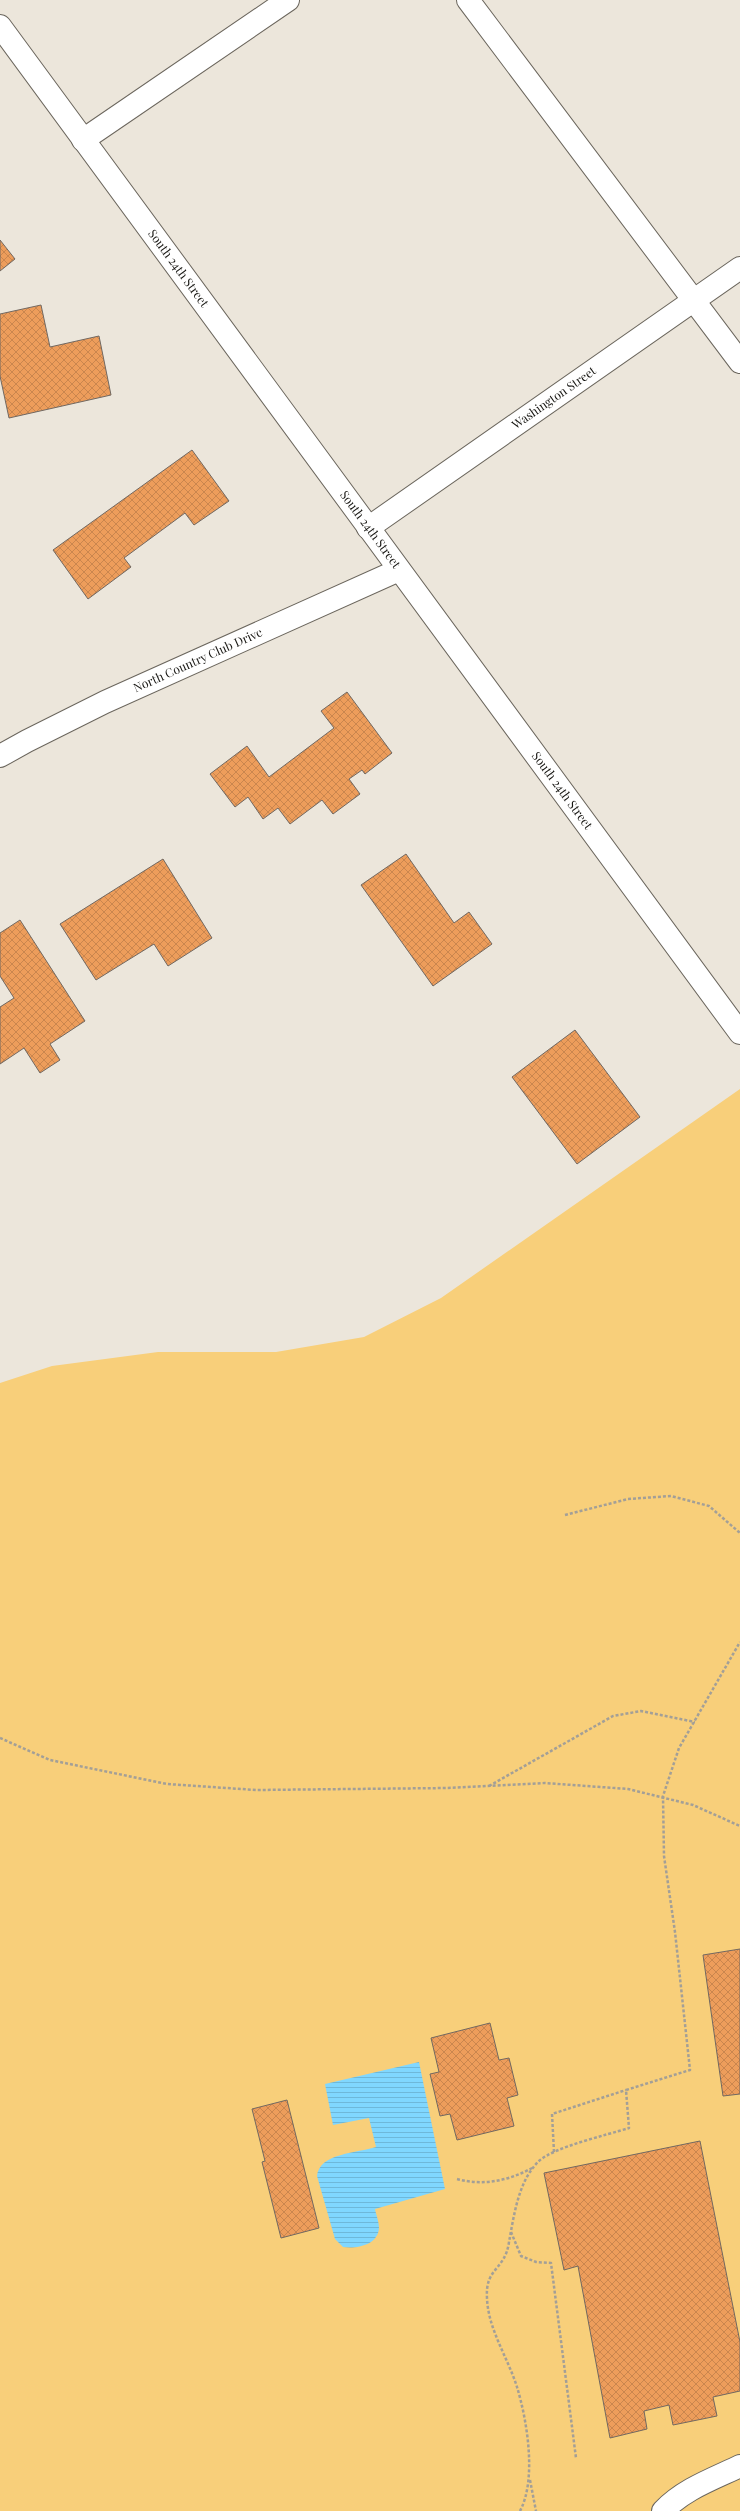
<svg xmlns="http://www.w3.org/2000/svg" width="740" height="2511" font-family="'Playfair Display',serif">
  <defs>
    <pattern id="water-rules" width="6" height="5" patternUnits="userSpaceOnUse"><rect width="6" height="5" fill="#80d7ff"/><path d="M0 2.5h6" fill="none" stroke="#6eb8da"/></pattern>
    <pattern id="building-cross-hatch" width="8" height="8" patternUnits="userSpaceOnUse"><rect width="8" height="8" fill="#ed9d5b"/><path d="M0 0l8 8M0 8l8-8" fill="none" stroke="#ca864e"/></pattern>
  </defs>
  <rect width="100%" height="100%" fill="#ece6db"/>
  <path fill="#f8cf7a" d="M 740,1089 L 740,2511 L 0,2511 L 0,1383 L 52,1366 L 158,1352 L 276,1352 L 364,1337 L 441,1298 Z"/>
  <path fill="url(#water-rules)" d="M 419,2062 L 445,2189 L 375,2209 C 376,2215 379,2221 379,2228 C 378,2245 357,2249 343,2247 L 335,2239 L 317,2176 C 319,2153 358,2153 376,2147 L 369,2118 L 333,2125 L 325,2084 Z"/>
  <g fill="url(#building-cross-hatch)" stroke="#716861">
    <path d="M 0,240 L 15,259 L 0,271 Z"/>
    <path d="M 41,305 L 50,347 L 99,336 L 111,395 L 9,418 L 0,376 L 0,314 Z"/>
    <path d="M 192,450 L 229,501 L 194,525 L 185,513 L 124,558 L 131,567 L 88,599 L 53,550 Z"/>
    <path d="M 347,692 L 392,753 L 365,774 L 362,770 L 349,779 L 360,794 L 333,814 L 322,800 L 290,824 L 278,808 L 263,819 L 248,797 L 235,807 L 210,774 L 247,746 L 269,777 L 334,728 L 321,711 Z"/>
    <path d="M 406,854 L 454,923 L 469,912 L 492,944 L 433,986 L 361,885 Z"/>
    <path d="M 163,859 L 212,938 L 168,966 L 154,944 L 96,980 L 60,924 Z"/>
    <path d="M 20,920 L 85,1021 L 50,1044 L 60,1060 L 40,1073 L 24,1048 L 0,1064 L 0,1007 L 14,998 L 0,976 L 0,933 Z"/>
    <path d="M 575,1030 L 640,1117 L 577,1164 L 512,1077 Z"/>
    <path d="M 740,1949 L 740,2094 L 723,2096 L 703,1955 Z"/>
    <path d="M 490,2023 L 499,2060 L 509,2058 L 518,2095 L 507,2098 L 514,2126 L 457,2140 L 450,2114 L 440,2116 L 430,2074 L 439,2072 L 431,2038 Z"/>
    <path d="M 287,2100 L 319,2228 L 281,2238 L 262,2162 L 265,2161 L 252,2109 Z"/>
    <path d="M 700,2141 L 740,2342 L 740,2391 L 713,2397 L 717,2416 L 673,2425 L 669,2405 L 644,2411 L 647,2429 L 610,2438 L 578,2266 L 564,2270 L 544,2173 Z"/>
  </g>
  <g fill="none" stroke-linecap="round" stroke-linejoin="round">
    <defs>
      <g id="minor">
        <path d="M 468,0 L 740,362"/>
        <path id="s1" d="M 0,26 L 740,1033"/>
        <path d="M 83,140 L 288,0"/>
        <path id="s2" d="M 368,528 L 740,268"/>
        <path id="s3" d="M 0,756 L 27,741 L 105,702 L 399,570"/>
        <path d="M 663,2511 C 684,2489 713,2479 740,2466"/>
      </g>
    </defs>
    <use href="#minor" stroke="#6b665d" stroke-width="24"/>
    <g stroke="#a39f97" stroke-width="2.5" stroke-dasharray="3 2" stroke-linecap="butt">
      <path d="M 565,1515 L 628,1499 L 671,1496 L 709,1506 L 740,1533"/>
      <path d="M 0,1738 L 50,1760 L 167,1784 L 256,1790 L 448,1788 L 545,1783 L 628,1789 L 693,1805 L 740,1826"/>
      <path d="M 489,1786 L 613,1716 L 641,1711 L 695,1722"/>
      <path d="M 554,2152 L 552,2114 L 626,2090"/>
      <path d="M 457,2179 C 483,2186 508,2181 532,2168"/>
      <path d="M 511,2232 L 521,2256 L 536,2262 L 551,2263 L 576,2458"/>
      <path d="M 530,2480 L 536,2511"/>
      <path d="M 520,2511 C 537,2479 527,2420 517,2387 C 508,2358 488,2329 487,2298 C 485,2267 505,2271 509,2242 C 514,2216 518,2181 539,2161 C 554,2147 607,2135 629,2128 L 626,2090 L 690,2070 L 675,1932 L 664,1856 L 663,1796 L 679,1748 L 740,1642"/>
    </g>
    <use href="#minor" stroke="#fff" stroke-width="22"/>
  </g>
  <g text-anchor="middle" stroke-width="3" stroke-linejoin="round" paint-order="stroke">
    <g font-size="12" fill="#151410" stroke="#ece6db">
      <text dy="4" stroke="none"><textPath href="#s1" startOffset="301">South 24th Street</textPath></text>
      <text dy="4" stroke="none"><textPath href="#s2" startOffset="227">Washington Street</textPath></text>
      <text dy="4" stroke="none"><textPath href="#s1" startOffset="625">South 24th Street</textPath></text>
      <text dy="4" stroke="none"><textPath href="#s3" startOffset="220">North Country Club Drive</textPath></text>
      <text dy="4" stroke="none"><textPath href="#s1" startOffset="949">South 24th Street</textPath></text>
    </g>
  </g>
</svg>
